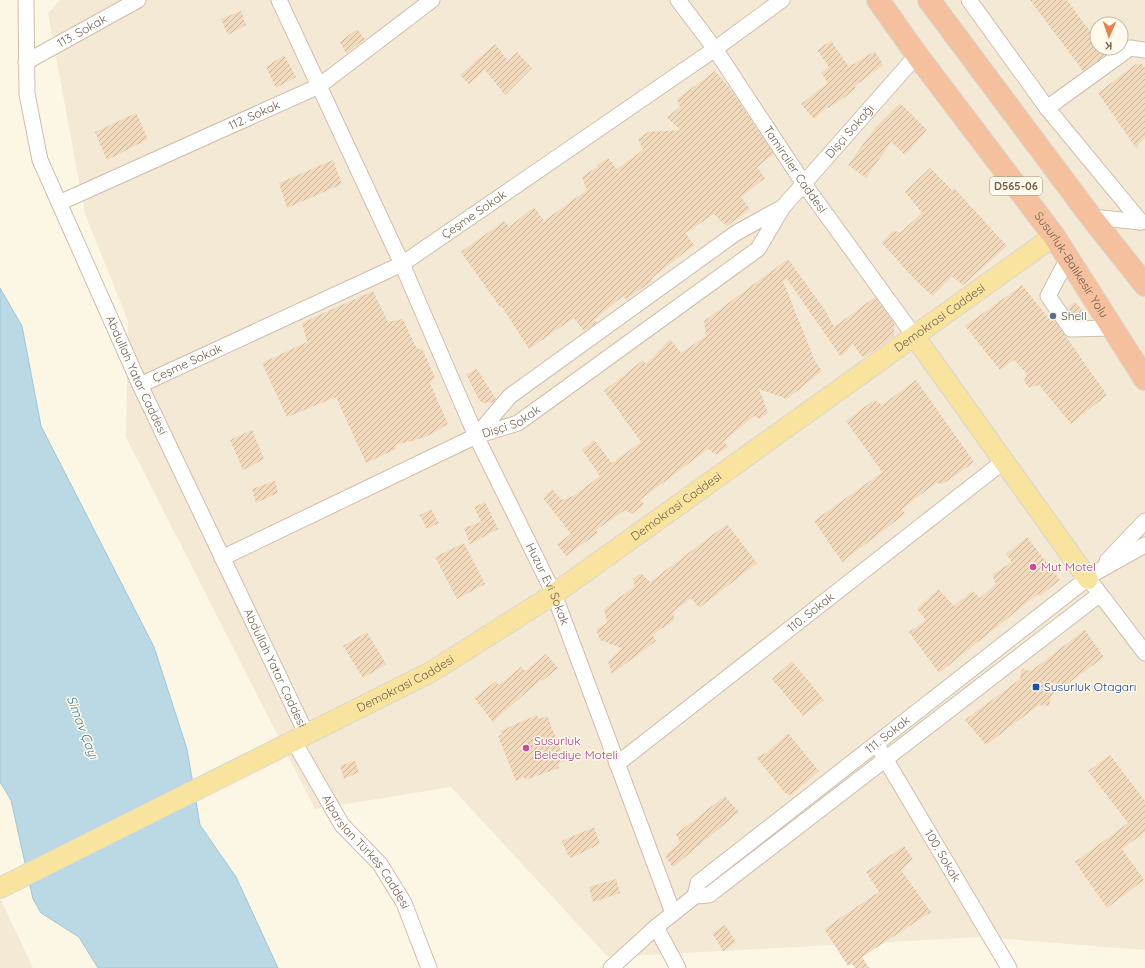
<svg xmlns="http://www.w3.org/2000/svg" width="1145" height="968" font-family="Quicksand,sans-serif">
  <defs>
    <pattern id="building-hatch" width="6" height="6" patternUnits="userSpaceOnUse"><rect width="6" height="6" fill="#f1d9bd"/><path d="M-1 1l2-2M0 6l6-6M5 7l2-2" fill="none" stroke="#c8b39c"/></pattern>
  </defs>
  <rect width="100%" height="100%" fill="#fcf6e5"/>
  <g fill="#f4e9d4" fill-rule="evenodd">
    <path d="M 60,0 L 1145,0 L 1145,950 L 982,937 L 608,957 L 451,787 L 315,809 L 126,437 L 128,321 L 85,214 L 48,13 ZM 1097,24 L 1121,24 L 1121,48 L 1097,48 Z"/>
    <path d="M 0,898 L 33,968 L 0,968 Z"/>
  </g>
  <path fill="#bad9e5" stroke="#a0c7d7" d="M 0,288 L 22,326 L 41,426 L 154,647 L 187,749 L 200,825 L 236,877 L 278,968 L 98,968 L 79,937 L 41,913 L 33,899 L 11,800 L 0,782 Z"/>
  <g fill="url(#building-hatch)">
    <path d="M 1030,0 L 1067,0 L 1097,41 L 1097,48 L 1115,48 L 1083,71 Z"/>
    <path d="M 241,11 L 246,25 L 228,35 L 221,19 Z"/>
    <path d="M 357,29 L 365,39 L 346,53 L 340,42 Z"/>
    <path d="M 831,41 L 849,67 L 875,51 L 883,65 L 855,86 L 856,88 L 845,97 L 828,108 L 827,107 L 814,119 L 801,104 L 828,83 L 821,73 L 829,67 L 817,50 Z"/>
    <path d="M 495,44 L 508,61 L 517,52 L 532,68 L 505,95 L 485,70 L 469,84 L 460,75 Z"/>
    <path d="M 284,55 L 296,77 L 276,88 L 266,67 Z"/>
    <path d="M 1136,64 L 1142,64 L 1145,68 L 1145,137 L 1136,148 L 1098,93 Z"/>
    <path d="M 715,71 L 731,90 L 774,154 L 757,167 L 765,178 L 741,197 L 750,209 L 727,226 L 714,214 L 685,233 L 694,245 L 652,278 L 651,282 L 626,299 L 623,296 L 594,320 L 596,323 L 584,331 L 574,318 L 529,349 L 502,307 L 500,307 L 461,252 L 504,221 L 509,227 L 534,207 L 544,221 L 587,190 L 582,177 L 597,167 L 597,165 L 608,158 L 617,169 L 643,150 L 638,139 L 648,132 L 680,130 L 667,117 L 680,107 L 677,99 Z"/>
    <path d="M 900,103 L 927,130 L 905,155 L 891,142 L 866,178 L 848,165 L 875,128 Z"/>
    <path d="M 136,113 L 148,139 L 107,160 L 95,132 Z"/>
    <path d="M 333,160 L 342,184 L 287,208 L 279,183 Z"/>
    <path d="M 930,168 L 952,190 L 954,188 L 1007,246 L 963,285 L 952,276 L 933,296 L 916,281 L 882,243 L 892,231 L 901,232 L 922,213 L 905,192 Z"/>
    <path d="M 788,259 L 825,310 L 834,327 L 875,297 L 894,323 L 894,336 L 863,358 L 853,344 L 841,357 L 787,279 L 783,281 L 815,361 L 822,371 L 787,399 L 759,389 L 768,413 L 759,419 L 754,416 L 724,441 L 728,447 L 717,455 L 708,449 L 640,500 L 644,504 L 632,514 L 625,510 L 596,530 L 598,533 L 566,556 L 557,544 L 571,534 L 543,498 L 552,489 L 562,500 L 573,496 L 600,476 L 582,450 L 594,440 L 612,463 L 641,442 L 604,391 L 643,360 L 646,364 L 670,339 L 681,353 L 706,336 L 704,321 Z"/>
    <path d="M 1022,285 L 1050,320 L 1053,318 L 1107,395 L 1071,424 L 1039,385 L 1029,388 L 1024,381 L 1027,374 L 1014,360 L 1000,370 L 965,326 Z"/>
    <path d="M 373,291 L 388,322 L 403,319 L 417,349 L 422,349 L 435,377 L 430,383 L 448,424 L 426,437 L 395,445 L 396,449 L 366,463 L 336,397 L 287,417 L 262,363 L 307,342 L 302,323 Z"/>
    <path d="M 1075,302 L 1087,316 L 1083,320 L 1076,320 L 1067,308 Z"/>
    <path d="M 477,369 L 496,399 L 493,402 L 483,403 L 479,400 L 466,374 Z"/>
    <path d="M 916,380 L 974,462 L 943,484 L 936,483 L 902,509 L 905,514 L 842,562 L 814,521 L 882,472 L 846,421 L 874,400 L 882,405 Z"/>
    <path d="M 252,430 L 264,459 L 243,470 L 230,440 Z"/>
    <path d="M 275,481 L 278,493 L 256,503 L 252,489 Z"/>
    <path d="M 485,502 L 498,529 L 470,544 L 464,528 L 481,522 L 474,507 Z"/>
    <path d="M 431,509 L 439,523 L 427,529 L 420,515 Z"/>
    <path d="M 727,524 L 757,563 L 699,608 L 691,598 L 673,612 L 674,620 L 652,635 L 656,641 L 612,674 L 608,662 L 622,648 L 600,640 L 596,629 L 607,623 L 604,609 L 635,586 L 633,579 L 641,573 L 650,582 Z"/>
    <path d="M 1027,537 L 1060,580 L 1040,596 L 1038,594 L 939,673 L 909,632 L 926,620 L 917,609 L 938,589 L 954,606 L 972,591 L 980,598 L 996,584 L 992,575 L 1012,562 L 1006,554 Z"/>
    <path d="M 464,543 L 485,584 L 457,599 L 435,557 Z"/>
    <path d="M 1085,630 L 1104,657 L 1051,696 L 1049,706 L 1039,705 L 986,745 L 965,720 L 1020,679 L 1022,669 L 1031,671 Z"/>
    <path d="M 367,632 L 386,664 L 363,678 L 343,646 Z"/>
    <path d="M 546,654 L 558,668 L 542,681 L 540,680 L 493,722 L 474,698 L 496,681 L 499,685 L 521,667 L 525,671 Z"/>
    <path d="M 792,661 L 824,700 L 803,716 L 772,679 Z"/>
    <path d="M 537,715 L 539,719 L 547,716 L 565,761 L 558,764 L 559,768 L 525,780 L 524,777 L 516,781 L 498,736 L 503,734 L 500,731 Z"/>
    <path d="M 788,733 L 819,771 L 791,795 L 785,793 L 756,757 L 766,753 Z"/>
    <path d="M 1110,755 L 1145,801 L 1145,832 L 1122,849 L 1144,880 L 1107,908 L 1075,862 L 1128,823 L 1088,771 Z"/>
    <path d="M 355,761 L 359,772 L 344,779 L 340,766 Z"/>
    <path d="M 725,796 L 739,812 L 673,867 L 665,856 L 680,842 L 676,834 Z"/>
    <path d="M 594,827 L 600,844 L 571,858 L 567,854 L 562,841 Z"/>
    <path d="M 904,846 L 913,859 L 901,870 L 931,912 L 862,957 L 869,968 L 855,968 L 852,964 L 848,966 L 824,929 L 879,892 L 866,872 Z"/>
    <path d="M 616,879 L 620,893 L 593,902 L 589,887 Z"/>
    <path d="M 725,925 L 736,942 L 723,951 L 712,933 Z"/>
  </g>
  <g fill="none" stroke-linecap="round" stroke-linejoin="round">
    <defs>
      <g id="minor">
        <path id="s1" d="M 26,0 L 27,94 L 40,160 L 140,385 L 306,733"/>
        <path id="s2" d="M 279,0 L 402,264 L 476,436 L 554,594 L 673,913"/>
        <path id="s3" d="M 678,0 L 715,49 L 804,184 L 915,337"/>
        <path d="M 969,0 L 1047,108 L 1141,222"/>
        <path id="s4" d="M 26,62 L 138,0"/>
        <path d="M 1047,108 L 1130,48 L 1145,50"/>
        <path id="s5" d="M 59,203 L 319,86 L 432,0"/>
        <path id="s6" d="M 783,207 L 736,233 L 510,396 L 476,436 L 518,423 L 758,249 L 783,207 L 917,55"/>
        <path d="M 1091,217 L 1141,222"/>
        <path d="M 1068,258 L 1048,296 L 1071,329 L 1112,328"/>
        <path id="s7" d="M 140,385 L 402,264 L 715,49 L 782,0"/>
        <path d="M 222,558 L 476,436"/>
        <path d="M 1107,561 L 1145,521"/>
        <path d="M 1094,586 L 1145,653"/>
        <path id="s8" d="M 293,740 L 342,825 L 380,864 L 404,903 L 429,968"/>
        <path id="s9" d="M 880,750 L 1009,968"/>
        <path id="s10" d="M 617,764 L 1004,461"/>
        <path id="s11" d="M 695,896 L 698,883 L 1093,574 L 1145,545"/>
        <path d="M 656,927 L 678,968"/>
        <path d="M 611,968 L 656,927 L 695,896 L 709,895 L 1100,594"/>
      </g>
      <g id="major">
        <path d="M 915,337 L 1088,579"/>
        <path id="s12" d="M 0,888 L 431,672 L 554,594 L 1054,236"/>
      </g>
      <g id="highway">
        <path id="s13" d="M 878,0 L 917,55 L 1054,236 L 1145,379"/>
        <path d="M 929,0 L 1091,217 L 1145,285"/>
      </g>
    </defs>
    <use href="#minor" stroke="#cebfac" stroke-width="17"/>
    <use href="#major" stroke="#dbd6d0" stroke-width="22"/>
    <use href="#highway" stroke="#dbd6d0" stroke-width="24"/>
    <use href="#minor" stroke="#fff" stroke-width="15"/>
    <use href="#major" stroke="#f9e49f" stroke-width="20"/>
    <use href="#highway" stroke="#f5c09d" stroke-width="22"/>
  </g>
  <circle fill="#5c6f8a" stroke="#fffaec" stroke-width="1.5" cx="1053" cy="316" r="4"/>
  <g fill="#d1479c" stroke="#fffaec" stroke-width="1.5">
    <circle cx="1033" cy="567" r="4"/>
    <circle cx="526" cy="748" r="4"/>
  </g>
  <rect fill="#1a4fb4" stroke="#fffaec" stroke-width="1.5" x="1032" y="683" width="8" height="8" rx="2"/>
  <g text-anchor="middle" stroke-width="3" stroke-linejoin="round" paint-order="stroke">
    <rect fill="#fffaec" stroke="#9e8e7b" stroke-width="1" x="990" y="177" width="52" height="18" rx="3"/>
    <g font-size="11" font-weight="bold" fill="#75604b">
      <text x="1016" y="190">D565-06</text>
    </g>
    <g font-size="12" fill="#75604b" stroke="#fffaec">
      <text dy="4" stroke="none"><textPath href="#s4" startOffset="64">113. Sokak</textPath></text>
      <text dy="4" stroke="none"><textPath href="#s5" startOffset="214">112. Sokak</textPath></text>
      <text dy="4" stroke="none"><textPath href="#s6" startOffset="875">Dişçi Sokağı</textPath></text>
      <text dy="4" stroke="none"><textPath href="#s3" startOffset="206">Tamirciler Caddesi</textPath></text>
      <text dy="4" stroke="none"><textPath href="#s7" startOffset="376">Çeşme Sokak</textPath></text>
      <text dy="4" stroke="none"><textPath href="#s13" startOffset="328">Susurluk-Balıkesir Yolu</textPath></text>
      <text dy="4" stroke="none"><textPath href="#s12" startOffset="1102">Demokrasi Caddesi</textPath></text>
      <text dy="4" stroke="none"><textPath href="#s7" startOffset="52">Çeşme Sokak</textPath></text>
      <text dy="4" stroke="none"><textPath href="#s1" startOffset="397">Abdullah Yatar Caddesi</textPath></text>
      <text dy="4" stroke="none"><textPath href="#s6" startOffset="423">Dişçi Sokak</textPath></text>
      <text dy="4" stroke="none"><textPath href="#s12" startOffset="778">Demokrasi Caddesi</textPath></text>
      <text dy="4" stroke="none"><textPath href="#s2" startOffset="643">Huzur Evi Sokak</textPath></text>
      <text dy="4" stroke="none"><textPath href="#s10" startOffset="246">110. Sokak</textPath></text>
      <text dy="4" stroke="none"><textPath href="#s1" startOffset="721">Abdullah Yatar Caddesi</textPath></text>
      <text dy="4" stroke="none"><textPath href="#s12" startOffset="454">Demokrasi Caddesi</textPath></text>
      <text dy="4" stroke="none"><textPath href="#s11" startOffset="254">111. Sokak</textPath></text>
      <text dy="4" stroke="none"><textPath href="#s8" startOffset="134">Alparslan Türkeş Caddesi</textPath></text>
      <text dy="4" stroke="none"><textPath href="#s9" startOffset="123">100. Sokak</textPath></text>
    </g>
    <g font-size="12" fill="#4e5e75" stroke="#fffaec" text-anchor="start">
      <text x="1061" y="320">Shell</text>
    </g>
    <g font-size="12" fill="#b23c85" stroke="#fffaec" text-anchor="start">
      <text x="1041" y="571">Mut Motel</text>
      <text x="534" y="745">Susurluk<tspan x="534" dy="14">Belediye Moteli</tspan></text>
    </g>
    <g font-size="12" fill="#164399" stroke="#fffaec" text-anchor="start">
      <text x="1044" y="691">Susurluk Otagarı</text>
    </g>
    <g font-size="13" font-style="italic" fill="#48798f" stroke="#fffaec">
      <text transform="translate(83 727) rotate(69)" y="5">Simav Çayı</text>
    </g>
  </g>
  <g transform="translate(1109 36) rotate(182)"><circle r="19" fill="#fffaec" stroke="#c8bcac"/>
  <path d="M0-3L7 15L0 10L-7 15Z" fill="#e4834c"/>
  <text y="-6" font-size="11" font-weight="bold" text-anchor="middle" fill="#75604b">K</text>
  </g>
</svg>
